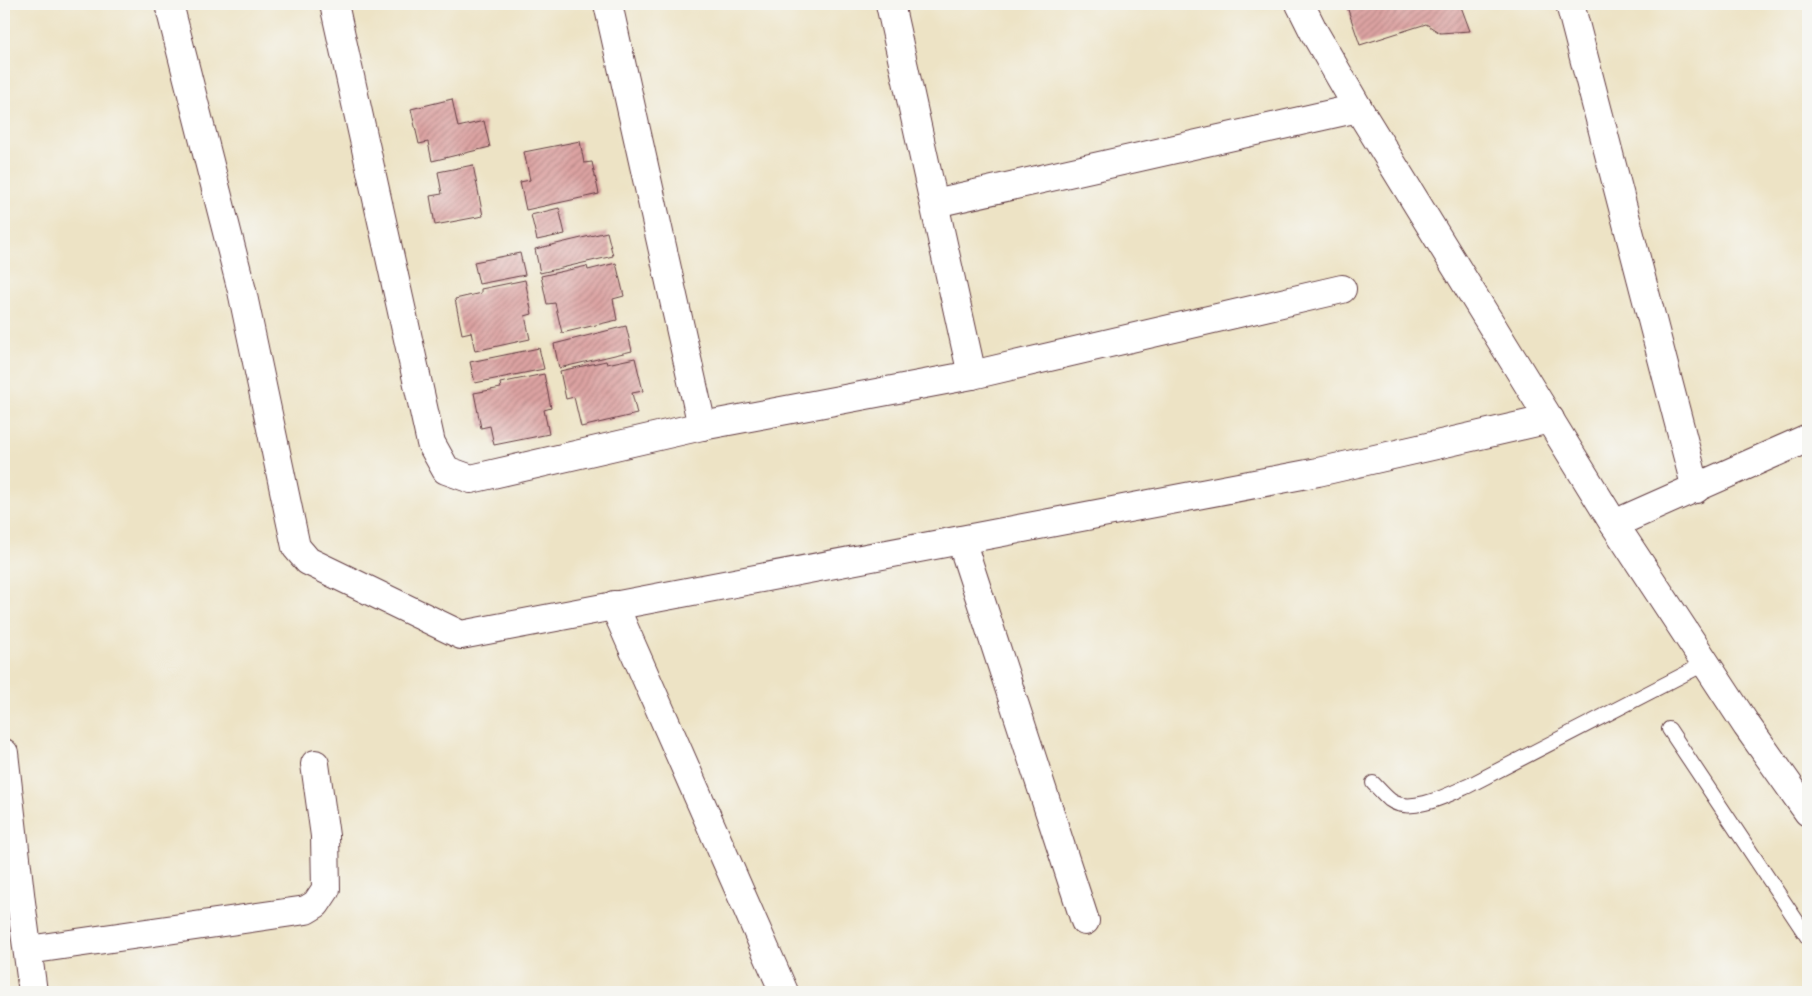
<svg xmlns="http://www.w3.org/2000/svg" width="1812" height="996" font-family="Kalam,sans-serif">
  <defs>
    <pattern id="building-hatch" width="6" height="6" patternUnits="userSpaceOnUse" patternTransform="scale(1.25)"><rect width="6" height="6" fill="#dca3a2"/><path d="M-1 1l2-2M0 6l6-6M5 7l2-2" fill="none" stroke="#b48484"/></pattern>
  </defs>
  <rect width="100%" height="100%" fill="#f6f6f2"/>
  <filter id="ink" filterUnits="userSpaceOnUse"><feTurbulence type="fractalNoise" baseFrequency=".02" numOctaves="2"/><feDisplacementMap in="SourceGraphic" scale="10" xChannelSelector="R" yChannelSelector="G"/><feConvolveMatrix kernelMatrix="1 2 1 2 8 2 1 2 1" color-interpolation-filters="sRGB"/></filter>
  <filter id="wash" filterUnits="userSpaceOnUse"><feTurbulence type="fractalNoise" baseFrequency=".0096" numOctaves="4" result="noise"/><feDisplacementMap in="SourceGraphic" scale="20" xChannelSelector="R" yChannelSelector="G"/><feGaussianBlur stdDeviation="1.12" result="paint"/><feColorMatrix in="noise" values="0 0 0 0 0 0 0 0 0 0 0 0 0 0 0 0 0 1.4 0 .05"/><feComposite in="paint" operator="in"/></filter>
  <g filter="url(#wash)">
    <rect width="100%" height="100%" fill="#ede3c5"/>
    <g id="blocks">
      <g fill="url(#building-hatch)">
        <path d="M 1346,4 L 1460,4 L 1470,31 L 1440,33 L 1426,24 L 1360,45 Z"/>
        <path d="M 452,99 L 458,127 L 484,121 L 490,147 L 432,161 L 428,142 L 419,144 L 411,109 Z"/>
        <path d="M 580,141 L 584,163 L 592,162 L 599,194 L 526,210 L 520,182 L 530,180 L 524,152 Z"/>
        <path d="M 473,165 L 483,216 L 435,225 L 430,196 L 442,194 L 438,172 Z"/>
        <path d="M 559,208 L 565,234 L 537,240 L 531,215 Z"/>
        <path d="M 607,232 L 613,256 L 540,273 L 535,249 Z"/>
        <path d="M 520,253 L 525,275 L 479,284 L 474,262 Z"/>
        <path d="M 616,263 L 624,296 L 613,299 L 617,320 L 562,333 L 555,303 L 547,304 L 541,276 L 587,266 L 588,270 Z"/>
        <path d="M 525,280 L 532,314 L 525,316 L 530,339 L 475,351 L 471,332 L 462,334 L 455,299 L 481,293 L 481,289 Z"/>
        <path d="M 626,326 L 632,351 L 559,368 L 554,344 Z"/>
        <path d="M 539,348 L 544,369 L 475,383 L 470,362 Z"/>
        <path d="M 635,358 L 643,391 L 632,393 L 637,414 L 581,427 L 574,397 L 566,399 L 560,371 L 606,361 L 607,364 Z"/>
        <path d="M 544,374 L 551,408 L 544,410 L 549,434 L 494,445 L 490,426 L 481,428 L 474,393 L 501,388 L 500,383 Z"/>
      </g>
    </g>
  </g>
  <g filter="url(#ink)">
    <use href="#blocks" fill-opacity="0" stroke="#623c42" stroke-width="1"/>
    <g fill="none" stroke-linecap="round" stroke-linejoin="round">
      <defs>
        <g id="lane">
          <path d="M 1669,729 L 1808,938"/>
          <path d="M 1373,783 C 1378,788 1384,795 1390,800 C 1410,815 1448,795 1468,786 L 1706,663"/>
        </g>
        <g id="street">
          <path d="M 169,4 L 242,291 L 296,547 L 308,561 L 461,635 L 1318,472 L 1550,419"/>
          <path d="M 334,4 L 431,443 L 446,470 L 471,479 L 702,426 L 972,375 L 1342,289"/>
          <path d="M 608,4 L 702,426"/>
          <path d="M 890,4 L 972,375"/>
          <path d="M 1570,4 L 1696,489"/>
          <path d="M 935,203 L 1358,108"/>
          <path d="M 1614,524 L 1808,438"/>
          <path d="M 961,540 L 1085,921"/>
          <path d="M 614,605 L 784,992"/>
          <path d="M 4,753 L 21,902 L 33,992"/>
          <path d="M 28,950 L 306,910 L 316,904 L 326,889 L 325,836 L 315,764"/>
        </g>
        <path id="secondary" d="M 1300,4 L 1314,32 L 1358,108 L 1614,524 L 1747,726 L 1808,812"/>
      </defs>
      <use href="#lane" stroke="#623c42" stroke-width="16"/>
      <use href="#street" stroke="#623c42" stroke-width="30"/>
      <use href="#secondary" stroke="#623c42" stroke-width="30"/>
      <use href="#lane" stroke="#fff" stroke-width="14"/>
      <use href="#street" stroke="#fff" stroke-width="28"/>
      <use href="#secondary" stroke="#fff" stroke-width="28"/>
    </g>
  </g>
  <rect width="1812" height="996" fill="none" stroke="#f6f6f2" stroke-width="20"/>
</svg>
